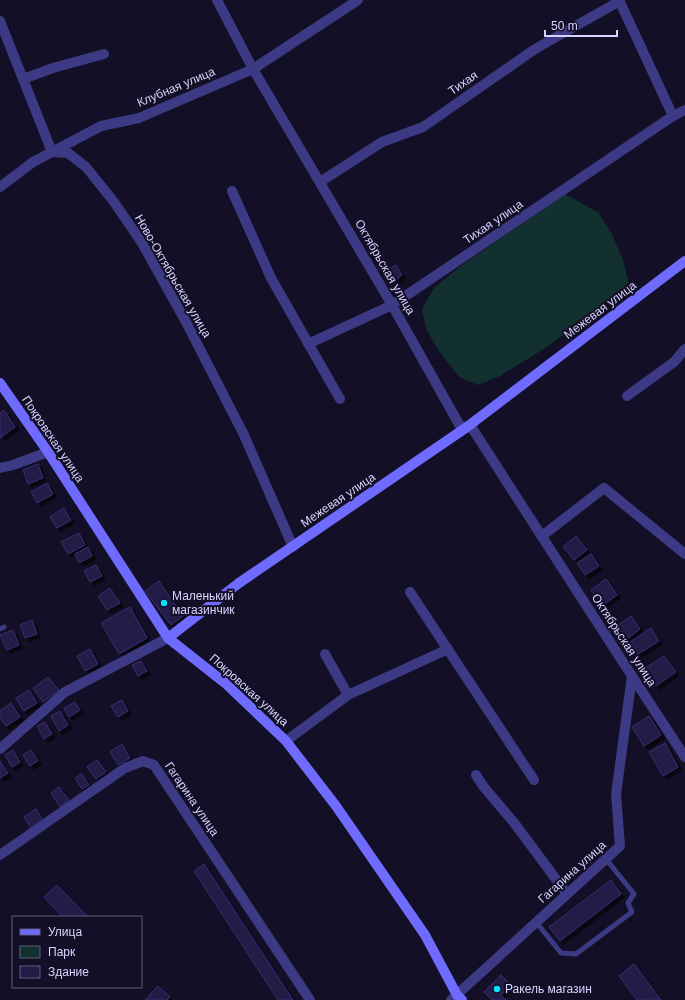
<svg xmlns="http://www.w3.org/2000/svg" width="685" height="1000" font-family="Arial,sans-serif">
  <defs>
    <filter id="shadow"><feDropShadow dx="3.5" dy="3.5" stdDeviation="0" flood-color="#0009"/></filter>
  </defs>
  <rect width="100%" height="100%" fill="#130f26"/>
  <path fill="#12302f" d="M 565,194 L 599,213 L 612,234 L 623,260 L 629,284 L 615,296 L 584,320 L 544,349 L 500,376 L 478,385 L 459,377 L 439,351 L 426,329 L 422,309 L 434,288 L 458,268 Z"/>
  <g fill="#241b47" stroke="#3b2d73" filter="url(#shadow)">
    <path d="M 396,265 L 402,275 L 396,280 L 389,269 Z"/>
    <path d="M 4,410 L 15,427 L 0,438 L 0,413 Z"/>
    <path d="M 38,464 L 43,478 L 28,484 L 23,470 Z"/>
    <path d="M 47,483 L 53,494 L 37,503 L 31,492 Z"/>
    <path d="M 64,508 L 71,520 L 57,528 L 50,517 Z"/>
    <path d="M 79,533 L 85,545 L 68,554 L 61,542 Z"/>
    <path d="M 576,536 L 587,550 L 574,560 L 563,547 Z"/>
    <path d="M 88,547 L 92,556 L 79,563 L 75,554 Z"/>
    <path d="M 591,554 L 599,566 L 585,575 L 577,563 Z"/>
    <path d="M 96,565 L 102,576 L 90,582 L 84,571 Z"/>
    <path d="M 606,579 L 617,595 L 603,605 L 591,590 Z"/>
    <path d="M 159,581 L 183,616 L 171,625 L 145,591 Z"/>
    <path d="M 110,588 L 120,603 L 107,610 L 98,596 Z"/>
    <path d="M 130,607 L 147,638 L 119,654 L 101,623 Z"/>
    <path d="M 631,616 L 640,629 L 627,639 L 617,626 Z"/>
    <path d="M 32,620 L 37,634 L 25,638 L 20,625 Z"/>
    <path d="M 651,628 L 659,641 L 638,654 L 630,642 Z"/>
    <path d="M 13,630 L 19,645 L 7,650 L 0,635 Z"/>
    <path d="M 90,649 L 98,664 L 85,671 L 77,656 Z"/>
    <path d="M 664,656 L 676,672 L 656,686 L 644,669 Z"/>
    <path d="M 141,661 L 147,671 L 138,676 L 132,665 Z"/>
    <path d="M 48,677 L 59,690 L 43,702 L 33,688 Z"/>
    <path d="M 29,690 L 37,703 L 24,711 L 16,698 Z"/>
    <path d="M 122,700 L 128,711 L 118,717 L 111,706 Z"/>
    <path d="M 75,702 L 80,710 L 69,717 L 64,708 Z"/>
    <path d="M 11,703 L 20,717 L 6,726 L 0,717 L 0,711 Z"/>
    <path d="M 60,711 L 68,725 L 59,731 L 51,716 Z"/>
    <path d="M 649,716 L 661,735 L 644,746 L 632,727 Z"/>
    <path d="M 45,722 L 52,734 L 44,739 L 37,726 Z"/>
    <path d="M 665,743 L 678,767 L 663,776 L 649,752 Z"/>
    <path d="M 122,744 L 130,758 L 118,765 L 110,752 Z"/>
    <path d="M 13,750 L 20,762 L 12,767 L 5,755 Z"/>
    <path d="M 31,750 L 38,761 L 30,766 L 23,755 Z"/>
    <path d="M 97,760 L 106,772 L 96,779 L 87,767 Z"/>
    <path d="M 0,761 L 8,773 L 0,778 Z"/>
    <path d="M 82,774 L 89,785 L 82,789 L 75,778 Z"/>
    <path d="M 59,787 L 69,800 L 60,807 L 51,793 Z"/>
    <path d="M 36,809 L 44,822 L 32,830 L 24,817 Z"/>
    <path d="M 204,864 L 293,1000 L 278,1000 L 194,871 Z"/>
    <path d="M 611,880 L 621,894 L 560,941 L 549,927 Z"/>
    <path d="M 57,885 L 88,917 L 63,917 L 44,897 Z"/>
    <path d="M 634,964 L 661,1000 L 637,1000 L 619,976 Z"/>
    <path d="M 501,975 L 511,985 L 501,995 L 506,1000 L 492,1000 L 484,992 Z"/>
    <path d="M 158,986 L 170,997 L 167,1000 L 145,1000 Z"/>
  </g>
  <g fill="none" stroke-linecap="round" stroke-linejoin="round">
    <g stroke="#3d3a85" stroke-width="5">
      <path d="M 0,629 L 4,627"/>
      <path d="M 536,922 L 561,953 L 576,954 L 632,912 L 628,903 L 634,894 L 606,859"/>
    </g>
    <g stroke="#3d3a85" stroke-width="10">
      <path d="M 217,0 L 253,69 L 392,305 L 460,426 L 472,428 C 543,538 613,648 685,757"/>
      <path d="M 619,0 L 673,116"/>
      <path d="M 0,21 L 52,152 L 68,153 L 86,167 L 114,202 L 142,243 L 186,322 L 244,435 L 293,547"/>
      <path d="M 23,79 L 53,68 L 104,54"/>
      <path d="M 320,182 L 382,142 L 423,127 L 535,49 L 620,1"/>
      <path d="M 0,187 L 33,162 L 101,126 L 139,118 L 253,69 L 358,0"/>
      <path d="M 232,191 L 271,278 L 340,399"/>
      <path d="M 308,344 L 392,305 L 673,116 L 685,110"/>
      <path d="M 627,396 L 674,362 L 685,349"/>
      <path d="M 0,468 L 13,465 L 48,452"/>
      <path d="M 542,536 L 604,488 L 685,554"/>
      <path d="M 410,592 L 534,780"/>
      <path d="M 325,654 L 348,695"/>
      <path d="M 286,741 L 348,695 L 448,649"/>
      <path d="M 0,749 L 65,692 L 168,638"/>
      <path d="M 476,775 L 483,786 L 515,824 L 567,894"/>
      <path d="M 0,855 L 125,768 L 143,761 L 154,765 L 310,1000"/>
      <path d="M 451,1000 L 620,846 L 616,794 L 632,676"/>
    </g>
    <g stroke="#6f6bff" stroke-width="10">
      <path d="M 0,383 L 48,452 L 168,638 L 225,683 L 286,741 L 336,806 L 425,935 L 457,995 L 462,1000"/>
      <path d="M 168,638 L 239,583 L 467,427 L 685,261"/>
    </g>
  </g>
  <g fill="#00e5ff" stroke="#130f26" stroke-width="1.5">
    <circle cx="164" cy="603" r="4"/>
    <circle cx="497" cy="989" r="4"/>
  </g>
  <g text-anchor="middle" stroke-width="4" stroke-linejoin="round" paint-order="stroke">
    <g font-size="12" fill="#d9d4ff" stroke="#130f26">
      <text transform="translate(463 83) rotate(-35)" y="4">Тихая</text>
      <text transform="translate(176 87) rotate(-23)" y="4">Клубная улица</text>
      <text transform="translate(493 222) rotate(-34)" y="4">Тихая улица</text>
      <text transform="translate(385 267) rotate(60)" y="4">Октябрьская улица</text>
      <text transform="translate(173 276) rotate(60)" y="4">Ново-Октябрьская улица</text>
      <text transform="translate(600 310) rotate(-37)" y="4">Межевая улица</text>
      <text transform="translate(53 439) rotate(56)" y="4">Покровская улица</text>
      <text transform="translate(338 500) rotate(-34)" y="4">Межевая улица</text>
      <text transform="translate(624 640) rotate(57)" y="4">Октябрьская улица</text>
      <text transform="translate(249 690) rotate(42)" y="4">Покровская улица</text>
      <text transform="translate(192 799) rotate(56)" y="4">Гагарина улица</text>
      <text transform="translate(572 872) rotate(-42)" y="4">Гагарина улица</text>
    </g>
    <g font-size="12" fill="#d9d4ff" stroke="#130f26" text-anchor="start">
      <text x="172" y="600">Маленький<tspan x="172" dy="14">магазинчик</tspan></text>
      <text x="505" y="993">Ракель магазин</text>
    </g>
  </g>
  <rect x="12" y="916" width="130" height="72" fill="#130f26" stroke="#625e7d"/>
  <rect x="20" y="929" width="20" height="6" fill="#6f6bff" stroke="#625e7d"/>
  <text x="48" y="936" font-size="12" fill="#d9d4ff">Улица</text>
  <rect x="20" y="946" width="20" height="12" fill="#12302f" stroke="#625e7d"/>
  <text x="48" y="956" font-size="12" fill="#d9d4ff">Парк</text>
  <rect x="20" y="966" width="20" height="12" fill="#241b47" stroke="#625e7d"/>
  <text x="48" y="976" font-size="12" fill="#d9d4ff">Здание</text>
  <path d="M545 30v6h72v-6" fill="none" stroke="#d9d4ff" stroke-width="2"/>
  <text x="551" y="30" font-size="12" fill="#d9d4ff" stroke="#130f26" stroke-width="3" paint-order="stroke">50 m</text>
</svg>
